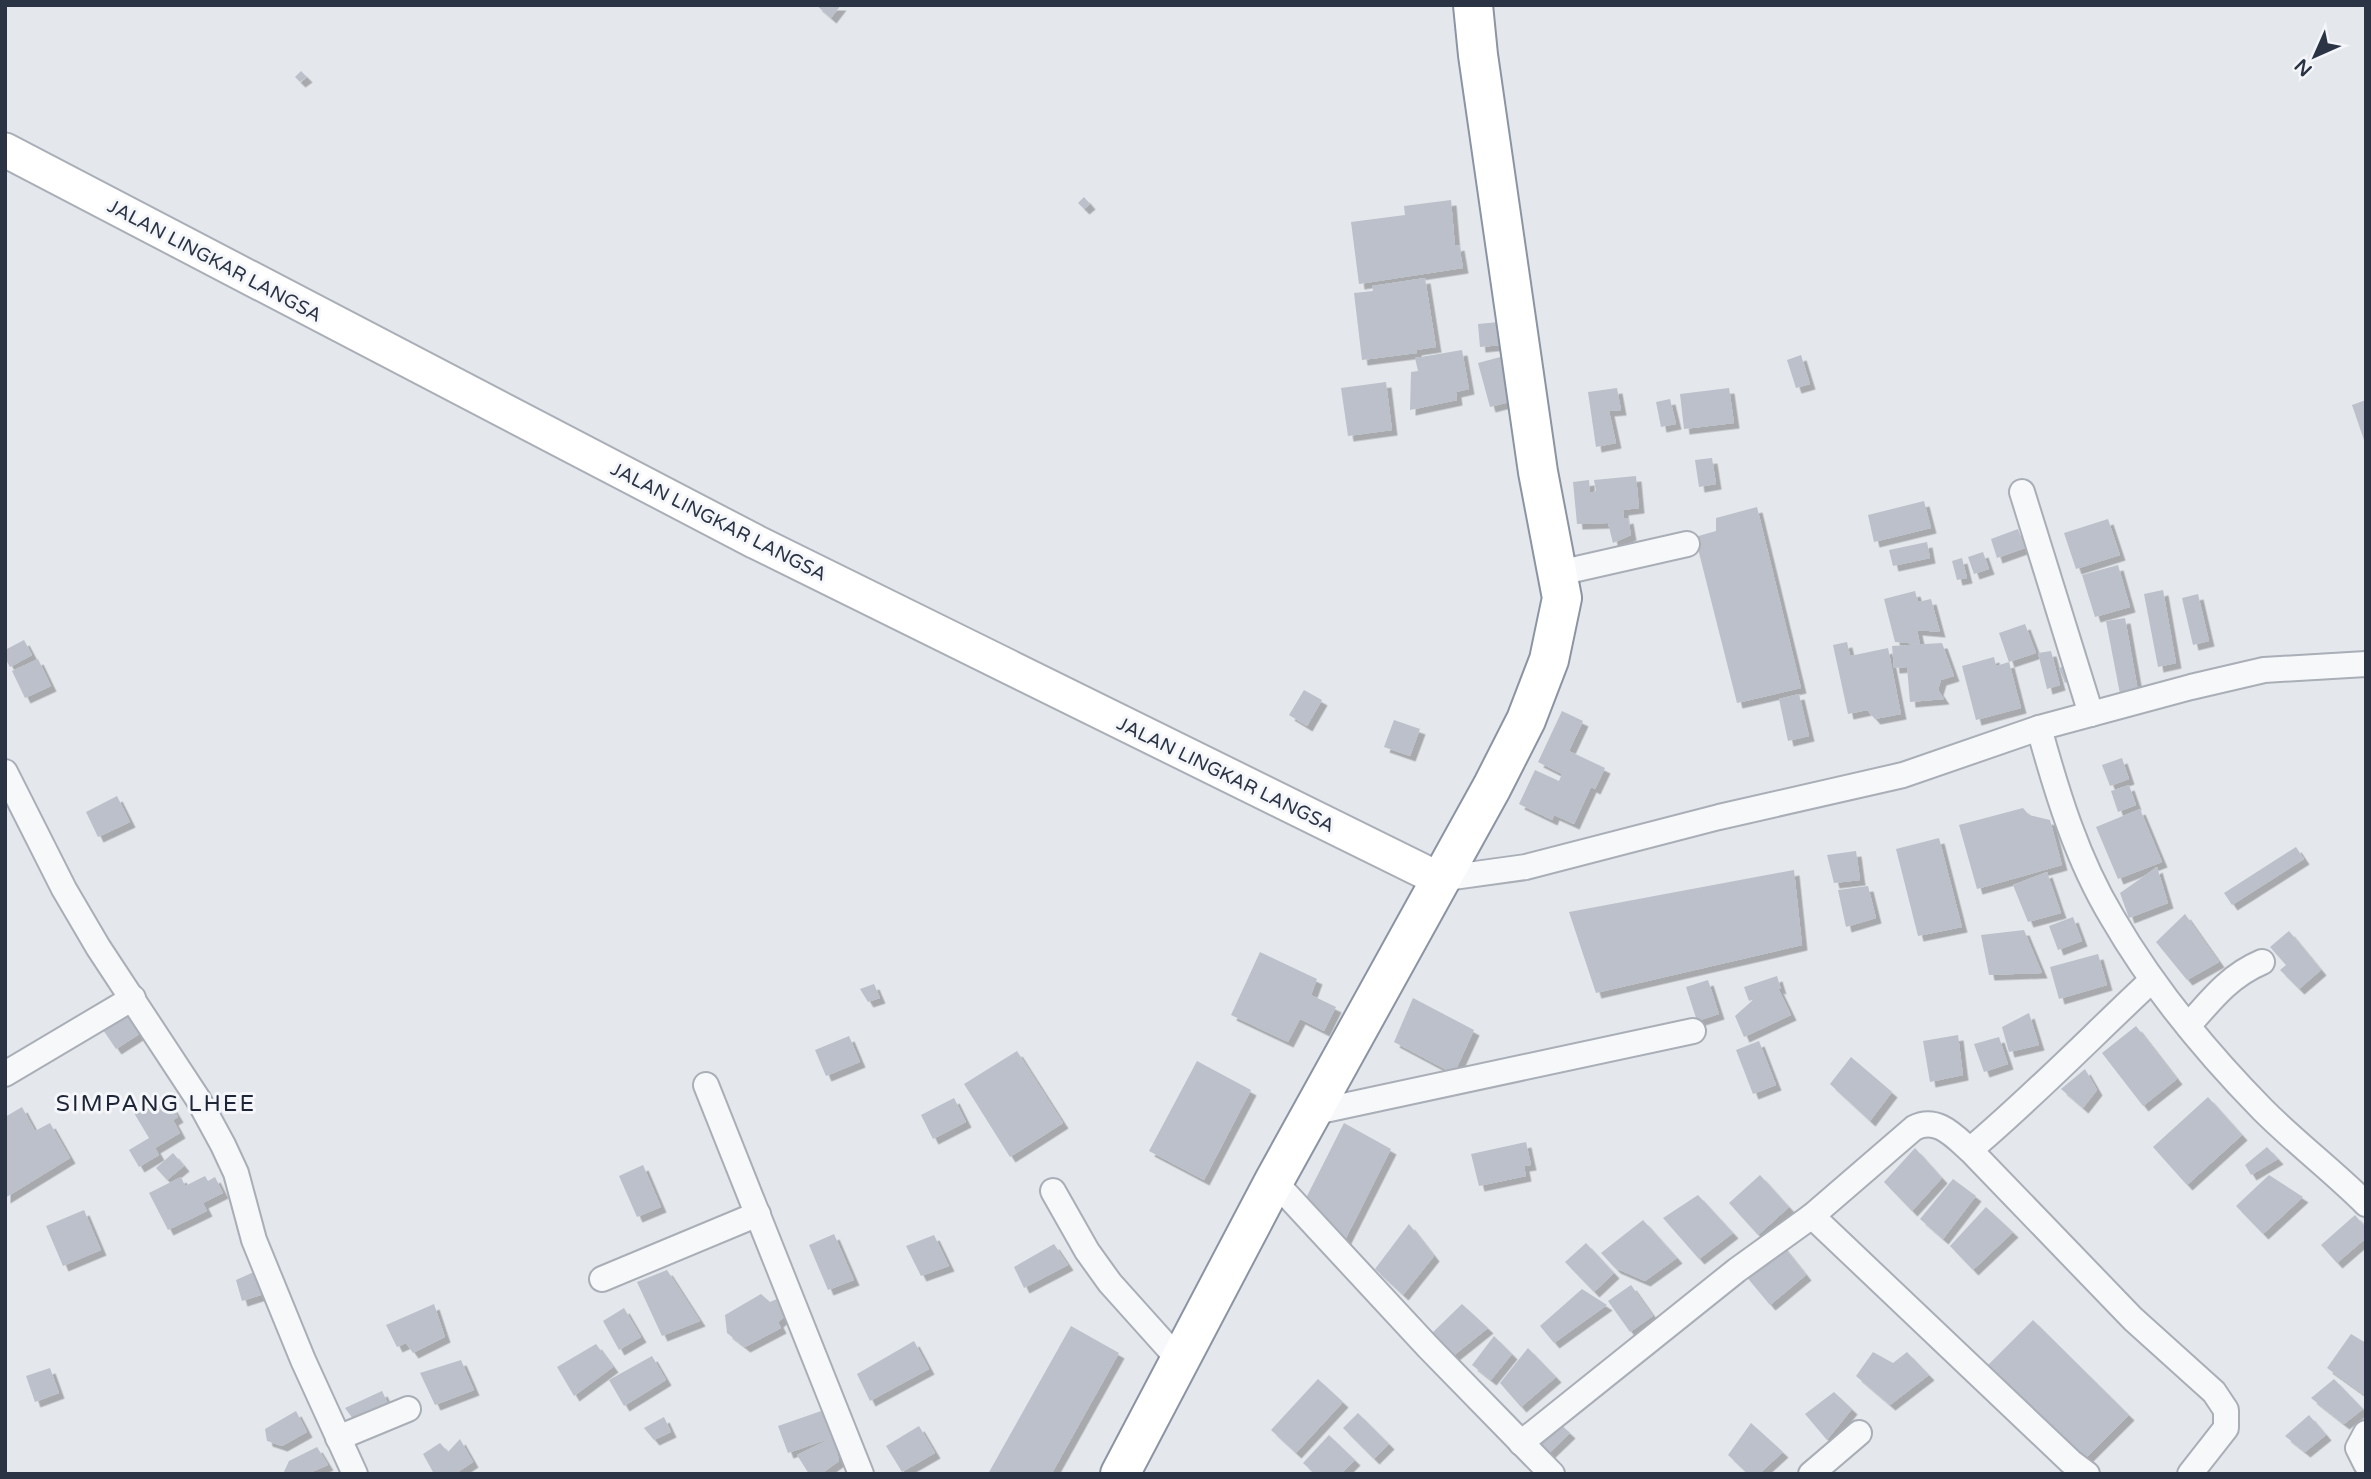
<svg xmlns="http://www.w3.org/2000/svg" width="2371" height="1479" font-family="'Varela Round',sans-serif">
  <defs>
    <filter id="shadow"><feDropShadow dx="5.5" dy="5.5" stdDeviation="0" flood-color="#0004"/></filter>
  </defs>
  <rect width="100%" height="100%" fill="#e4e7ec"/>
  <g fill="#bbc0ca" filter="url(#shadow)">
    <path d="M 816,5 L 841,5 L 831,18 Z"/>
    <path d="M 301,71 L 307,77 L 300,82 L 295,77 Z"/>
    <path d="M 1084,197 L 1090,204 L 1084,209 L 1078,203 Z"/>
    <path d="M 1451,200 L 1455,246 L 1459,245 L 1463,268 L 1359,284 L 1351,222 L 1405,215 L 1404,206 Z"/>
    <path d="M 1425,278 L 1436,347 L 1416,350 L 1417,353 L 1362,360 L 1354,293 L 1373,291 L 1372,286 Z"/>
    <path d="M 1499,322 L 1502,345 L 1480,347 L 1478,324 Z"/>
    <path d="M 1462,350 L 1469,389 L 1456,392 L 1457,400 L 1410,410 L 1411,372 L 1418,371 L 1415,358 Z"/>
    <path d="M 1801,355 L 1810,384 L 1796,388 L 1787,360 Z"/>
    <path d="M 1504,356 L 1517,400 L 1490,407 L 1478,363 Z"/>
    <path d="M 1386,382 L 1392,430 L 1348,436 L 1341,388 Z"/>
    <path d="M 1617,388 L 1621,410 L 1609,411 L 1616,443 L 1596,447 L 1588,392 Z"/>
    <path d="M 1729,388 L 1734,423 L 1684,429 L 1680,394 Z"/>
    <path d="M 1670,399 L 1676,424 L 1661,427 L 1656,402 Z"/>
    <path d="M 2366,400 L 2366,443 L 2365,443 L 2352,405 Z"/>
    <path d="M 1712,458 L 1716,484 L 1699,487 L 1695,460 Z"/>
    <path d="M 1636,476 L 1639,508 L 1623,510 L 1624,519 L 1628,518 L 1631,535 L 1613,543 L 1608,523 L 1577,524 L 1573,482 L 1589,480 L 1590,493 L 1596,491 L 1594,480 Z"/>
    <path d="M 1924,501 L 1931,528 L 1874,542 L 1868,515 Z"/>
    <path d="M 1757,507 L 1801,688 L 1737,703 L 1695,537 L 1716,531 L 1716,518 Z"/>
    <path d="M 2108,519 L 2120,555 L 2076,569 L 2064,533 Z"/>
    <path d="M 2018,529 L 2025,548 L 1997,558 L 1991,539 Z"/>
    <path d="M 1927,542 L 1930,558 L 1893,566 L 1889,550 Z"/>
    <path d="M 1983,552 L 1989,569 L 1974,574 L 1968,557 Z"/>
    <path d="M 1962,558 L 1967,578 L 1957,580 L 1952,561 Z"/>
    <path d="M 2118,565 L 2130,607 L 2095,617 L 2082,575 Z"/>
    <path d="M 2163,590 L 2176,663 L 2158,667 L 2144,594 Z"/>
    <path d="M 1915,591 L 1918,602 L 1931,599 L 1940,632 L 1917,630 L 1920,644 L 1895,642 L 1884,599 Z"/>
    <path d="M 2198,594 L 2209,641 L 2193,645 L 2182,598 Z"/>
    <path d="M 2125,618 L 2138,691 L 2120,694 L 2106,621 Z"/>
    <path d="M 2025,624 L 2036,653 L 2009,662 L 1999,633 Z"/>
    <path d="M 24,640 L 32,655 L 10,667 L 5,658 L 5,650 Z"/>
    <path d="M 1847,642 L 1850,656 L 1888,648 L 1901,714 L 1875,719 L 1867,710 L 1848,714 L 1833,645 Z"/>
    <path d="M 1942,643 L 1954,676 L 1941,680 L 1938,690 L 1944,699 L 1910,702 L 1907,667 L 1894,668 L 1892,646 Z"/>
    <path d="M 2051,651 L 2060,685 L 2047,689 L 2038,653 Z"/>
    <path d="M 1994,657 L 1996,666 L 2009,662 L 2021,708 L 1976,720 L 1962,666 Z"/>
    <path d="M 38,659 L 51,686 L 25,698 L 12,671 Z"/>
    <path d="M 2071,663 L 2077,679 L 2065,683 L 2059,668 Z"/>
    <path d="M 1304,690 L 1322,700 L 1307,726 L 1289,715 Z"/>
    <path d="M 1799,694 L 1809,736 L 1788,741 L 1779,699 Z"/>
    <path d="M 1562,711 L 1583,721 L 1569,751 L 1605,768 L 1595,789 L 1591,787 L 1574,824 L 1554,815 L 1552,820 L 1519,804 L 1535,770 L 1559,781 L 1562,774 L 1538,762 Z"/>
    <path d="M 1394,720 L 1420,729 L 1410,756 L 1384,747 Z"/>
    <path d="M 2122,758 L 2129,779 L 2110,786 L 2102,765 Z"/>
    <path d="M 2129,785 L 2136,805 L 2118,812 L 2111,791 Z"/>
    <path d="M 117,796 L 130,822 L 98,837 L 86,812 Z"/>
    <path d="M 2023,808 L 2029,815 L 2050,820 L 2062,865 L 1977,889 L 1959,825 Z"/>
    <path d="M 2140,809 L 2162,862 L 2118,879 L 2096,827 Z"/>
    <path d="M 1939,838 L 1962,927 L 1918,936 L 1896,849 Z"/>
    <path d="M 2296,847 L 2304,859 L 2232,905 L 2224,893 Z"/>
    <path d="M 1856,851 L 1860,880 L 1834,883 L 1827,855 Z"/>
    <path d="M 2157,867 L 2168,903 L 2129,918 L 2120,893 Z"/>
    <path d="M 1794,870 L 1802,945 L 1596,993 L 1569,912 Z"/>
    <path d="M 2047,872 L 2061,913 L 2028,922 L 2013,885 Z"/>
    <path d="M 1868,886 L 1876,918 L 1846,927 L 1838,890 Z"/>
    <path d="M 2185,914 L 2219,962 L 2187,980 L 2156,942 Z"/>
    <path d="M 2073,917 L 2082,941 L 2058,950 L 2049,926 Z"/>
    <path d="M 2024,930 L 2042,973 L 1989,975 L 1981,935 Z"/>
    <path d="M 2289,931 L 2321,970 L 2299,989 L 2280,970 L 2286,965 L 2270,947 Z"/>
    <path d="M 1260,952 L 1317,979 L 1311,995 L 1336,1007 L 1324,1031 L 1300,1019 L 1288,1042 L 1231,1015 Z"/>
    <path d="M 2098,954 L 2107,985 L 2059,999 L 2050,967 Z"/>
    <path d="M 1777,976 L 1781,989 L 1778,988 L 1791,1015 L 1744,1037 L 1735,1016 L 1754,999 L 1749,1001 L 1744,987 Z"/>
    <path d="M 1708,980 L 1719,1014 L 1697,1021 L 1686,987 Z"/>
    <path d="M 874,984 L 880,998 L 868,1002 L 860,989 Z"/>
    <path d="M 1413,998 L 1474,1030 L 1454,1074 L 1394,1042 Z"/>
    <path d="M 124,1007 L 141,1033 L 116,1049 L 99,1024 Z"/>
    <path d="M 2029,1013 L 2039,1045 L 2009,1052 L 2002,1027 Z"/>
    <path d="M 2136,1026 L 2177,1079 L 2143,1106 L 2102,1053 Z"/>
    <path d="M 1958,1035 L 1963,1075 L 1930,1082 L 1923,1041 Z"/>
    <path d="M 849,1036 L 860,1062 L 826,1076 L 815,1050 Z"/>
    <path d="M 1999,1037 L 2008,1064 L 1984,1072 L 1974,1044 Z"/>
    <path d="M 1759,1041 L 1776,1085 L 1753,1094 L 1736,1050 Z"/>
    <path d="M 1017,1051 L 1063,1123 L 1010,1157 L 964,1084 Z"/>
    <path d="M 1851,1057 L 1892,1092 L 1870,1121 L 1830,1084 Z"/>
    <path d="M 1197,1061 L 1251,1090 L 1204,1180 L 1149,1151 Z"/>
    <path d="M 2085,1069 L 2097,1090 L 2083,1108 L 2061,1089 Z"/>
    <path d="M 2208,1097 L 2242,1135 L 2187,1185 L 2153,1147 Z"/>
    <path d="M 954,1098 L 966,1122 L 933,1139 L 921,1115 Z"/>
    <path d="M 158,1099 L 162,1107 L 169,1102 L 178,1117 L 173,1120 L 180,1133 L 155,1148 L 159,1155 L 139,1167 L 129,1150 L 149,1138 L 134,1113 Z"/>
    <path d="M 22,1107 L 35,1131 L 50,1123 L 70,1158 L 5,1198 L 5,1117 Z"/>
    <path d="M 1344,1123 L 1391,1149 L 1343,1244 L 1305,1200 Z"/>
    <path d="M 1526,1142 L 1531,1165 L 1524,1166 L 1526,1176 L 1479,1186 L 1471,1154 Z"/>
    <path d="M 2267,1147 L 2278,1159 L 2251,1175 L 2245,1165 Z"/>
    <path d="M 1915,1148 L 1942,1178 L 1912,1211 L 1884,1182 Z"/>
    <path d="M 173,1153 L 184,1166 L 167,1180 L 156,1168 Z"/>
    <path d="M 643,1165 L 661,1207 L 637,1217 L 619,1176 Z"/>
    <path d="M 1760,1175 L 1789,1207 L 1758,1235 L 1729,1203 Z"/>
    <path d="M 2269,1175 L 2303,1197 L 2263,1234 L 2236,1206 Z"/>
    <path d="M 205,1176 L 208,1181 L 215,1177 L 223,1193 L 203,1203 L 207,1211 L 168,1230 L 149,1193 L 181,1177 L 185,1186 Z"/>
    <path d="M 1953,1179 L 1976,1196 L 1943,1239 L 1920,1219 Z"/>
    <path d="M 1698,1195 L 1733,1233 L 1699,1259 L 1663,1218 Z"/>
    <path d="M 1986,1207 L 2013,1232 L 1973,1270 L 1950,1246 Z"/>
    <path d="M 84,1210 L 101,1250 L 63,1266 L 46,1226 Z"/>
    <path d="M 2355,1215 L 2366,1228 L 2366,1238 L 2337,1263 L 2321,1245 Z"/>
    <path d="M 1643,1220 L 1677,1258 L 1645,1281 L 1615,1268 L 1601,1253 Z"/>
    <path d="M 1409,1224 L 1434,1256 L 1403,1295 L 1375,1269 Z"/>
    <path d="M 834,1234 L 854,1280 L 828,1290 L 809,1245 Z"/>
    <path d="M 934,1235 L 949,1266 L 921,1276 L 906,1246 Z"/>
    <path d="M 1586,1243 L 1614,1273 L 1594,1292 L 1565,1262 Z"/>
    <path d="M 1054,1244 L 1068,1265 L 1024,1288 L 1014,1267 Z"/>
    <path d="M 1782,1245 L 1806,1275 L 1770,1305 L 1745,1275 Z"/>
    <path d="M 263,1268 L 273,1291 L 242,1301 L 236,1280 Z"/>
    <path d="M 667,1270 L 700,1321 L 662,1336 L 637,1282 Z"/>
    <path d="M 1631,1285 L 1653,1316 L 1630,1332 L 1608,1301 Z"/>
    <path d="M 1582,1289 L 1607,1305 L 1554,1343 L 1540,1326 Z"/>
    <path d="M 761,1294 L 770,1302 L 777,1299 L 785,1316 L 778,1322 L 781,1328 L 745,1347 L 727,1333 L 725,1315 Z"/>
    <path d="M 434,1304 L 445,1337 L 413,1353 L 406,1343 L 397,1347 L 386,1325 Z"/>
    <path d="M 1462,1304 L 1488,1328 L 1448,1360 L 1429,1336 Z"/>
    <path d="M 624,1308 L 641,1337 L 619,1350 L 603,1321 Z"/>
    <path d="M 2033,1320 L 2129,1415 L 2084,1460 L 1988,1365 Z"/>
    <path d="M 1071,1326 L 1119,1353 L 1052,1473 L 988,1474 Z"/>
    <path d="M 2351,1334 L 2366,1343 L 2366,1396 L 2327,1368 Z"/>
    <path d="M 1494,1336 L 1512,1354 L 1491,1380 L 1472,1365 Z"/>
    <path d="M 914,1341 L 929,1369 L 870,1401 L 857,1374 Z"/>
    <path d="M 596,1344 L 613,1367 L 574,1396 L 557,1367 Z"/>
    <path d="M 1528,1348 L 1556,1377 L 1521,1407 L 1500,1383 Z"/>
    <path d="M 1873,1352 L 1893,1363 L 1907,1352 L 1929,1375 L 1890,1405 L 1856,1376 Z"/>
    <path d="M 652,1356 L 666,1380 L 624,1406 L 609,1380 Z"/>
    <path d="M 461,1360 L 474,1390 L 435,1405 L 420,1373 Z"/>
    <path d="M 50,1368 L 59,1393 L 35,1402 L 26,1376 Z"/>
    <path d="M 1318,1379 L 1343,1402 L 1296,1453 L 1271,1430 Z"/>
    <path d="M 2334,1379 L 2363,1409 L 2344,1424 L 2311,1398 Z"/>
    <path d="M 382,1391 L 390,1408 L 356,1423 L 345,1408 Z"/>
    <path d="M 1834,1392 L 1852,1409 L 1827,1440 L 1805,1414 Z"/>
    <path d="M 827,1409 L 834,1437 L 788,1453 L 778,1426 Z"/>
    <path d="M 296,1411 L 307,1432 L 282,1446 L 267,1441 L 265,1429 Z"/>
    <path d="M 1358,1413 L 1389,1444 L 1374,1459 L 1343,1428 Z"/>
    <path d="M 2309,1415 L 2326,1435 L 2305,1452 L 2285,1436 Z"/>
    <path d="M 664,1417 L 671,1432 L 654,1440 L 644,1428 Z"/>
    <path d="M 1558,1422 L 1570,1433 L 1545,1457 L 1536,1441 Z"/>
    <path d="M 1751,1423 L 1783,1452 L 1759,1474 L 1748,1474 L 1728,1455 Z"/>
    <path d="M 919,1426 L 935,1453 L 902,1472 L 886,1446 Z"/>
    <path d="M 1329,1435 L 1355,1460 L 1341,1474 L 1315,1474 L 1303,1463 Z"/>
    <path d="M 834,1437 L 839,1461 L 821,1474 L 809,1474 L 797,1455 Z"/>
    <path d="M 460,1439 L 473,1462 L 455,1474 L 434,1474 L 423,1454 L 440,1443 L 448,1452 Z"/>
    <path d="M 317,1447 L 328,1465 L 307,1474 L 283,1474 L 289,1461 Z"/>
  </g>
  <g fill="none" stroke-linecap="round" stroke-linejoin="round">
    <defs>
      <g id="street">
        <path d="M 2022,492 L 2091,714"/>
        <path d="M 1559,573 L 1687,544"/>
        <path d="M 2039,728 C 2057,793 2077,859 2112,917 C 2153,988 2206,1052 2263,1110 C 2296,1143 2333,1171 2366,1204"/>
        <path d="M 5,772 L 64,889 L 98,947 L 198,1099 L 223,1145 L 236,1173 L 254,1240 L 303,1360 L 355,1474"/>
        <path d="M 1439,879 L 1526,867 L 1719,817 L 1903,775 L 2039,728 L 2191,687 L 2264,670 L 2366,664"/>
        <path d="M 2188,1026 C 2211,1000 2229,976 2262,962"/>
        <path d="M 5,1074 L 133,998"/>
        <path d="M 706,1085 L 861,1474"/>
        <path d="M 1311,1113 L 1693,1031"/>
        <path d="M 1970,1150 L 2133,1319 L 2214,1392 L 2226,1410 L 2226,1428 L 2190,1474"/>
        <path d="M 1274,1181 L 1428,1347 L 1552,1474"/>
        <path d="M 1053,1191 L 1087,1251 L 1110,1283 L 1180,1361"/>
        <path d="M 1812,1216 L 2071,1462 L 2087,1474"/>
        <path d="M 602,1279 L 758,1214"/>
        <path d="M 2366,1433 L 2358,1448 L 2366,1464"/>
        <path d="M 338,1438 L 408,1409"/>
        <path d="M 1521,1443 L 1737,1270 L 1812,1216 L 1914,1128 C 1937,1116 1954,1136 1970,1150 C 2033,1097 2091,1037 2152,980"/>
        <path d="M 1811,1474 L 1859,1433"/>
      </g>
      <path id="secondary" d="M 5,150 L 756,542 L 1439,879"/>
      <path id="highway" d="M 1120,1474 L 1274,1181 L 1492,787 L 1526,720 L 1549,660 L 1562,598 L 1538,472 L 1478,55 L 1473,5"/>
    </defs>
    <use href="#street" stroke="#a9aeb7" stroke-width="28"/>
    <use href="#secondary" stroke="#a9aeb7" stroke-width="37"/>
    <use href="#highway" stroke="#8b94a3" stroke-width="42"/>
    <use href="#street" stroke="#f7f8fa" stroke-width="24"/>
    <use href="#secondary" stroke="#fff" stroke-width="33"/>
    <use href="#highway" stroke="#fff" stroke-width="38"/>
  </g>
  <g text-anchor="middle" stroke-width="6" stroke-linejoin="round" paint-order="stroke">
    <g font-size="19" fill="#2b3445" stroke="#f4f6f9">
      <text transform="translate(215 260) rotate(28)" y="7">JALAN LINGKAR LANGSA</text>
      <text transform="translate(719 521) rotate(27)" y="7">JALAN LINGKAR LANGSA</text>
      <text transform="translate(1226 774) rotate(26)" y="7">JALAN LINGKAR LANGSA</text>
    </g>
    <g font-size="23" letter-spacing="2" fill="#1d2536" stroke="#f4f6f9">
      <text x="156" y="1111">SIMPANG LHEE</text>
    </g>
  </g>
  <rect width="2371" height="1479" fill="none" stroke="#2b3445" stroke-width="14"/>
  <g transform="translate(2315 56) rotate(225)" stroke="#f4f6f9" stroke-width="5" paint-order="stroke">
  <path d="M0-5L12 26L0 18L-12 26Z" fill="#2b3445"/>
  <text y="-10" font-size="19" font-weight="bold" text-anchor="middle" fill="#2b3445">N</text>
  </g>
</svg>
